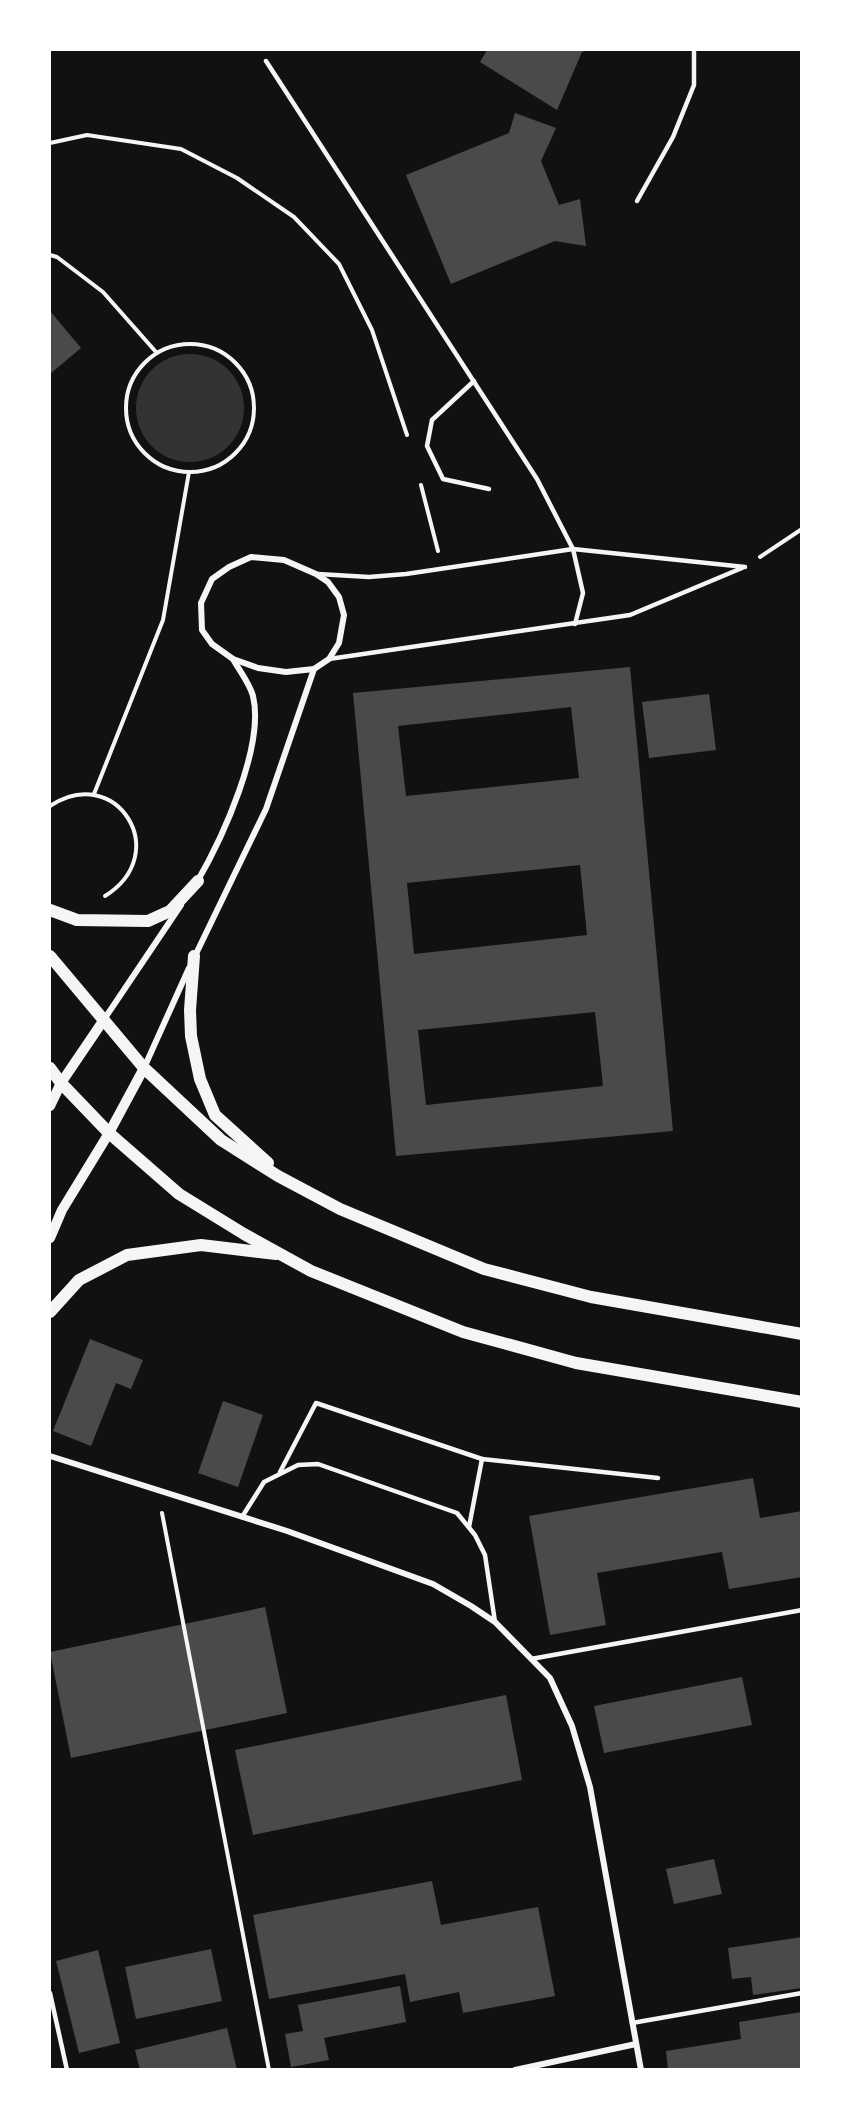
<svg xmlns="http://www.w3.org/2000/svg" width="851" height="2119" font-family="'Archivo Narrow',sans-serif">
  <rect width="100%" height="100%" fill="#111"/>
  <circle fill="#333" cx="190" cy="408" r="54"/>
  <g fill="#4a4a4a" fill-rule="evenodd">
    <path d="M 487,50 L 587,50 L 582,52 L 557,110 L 480,62 Z"/>
    <path d="M 515,113 L 556,128 L 541,161 L 559,205 L 580,199 L 586,246 L 555,241 L 451,284 L 406,175 L 509,133 Z"/>
    <path d="M 50,311 L 81,348 L 50,374 Z"/>
    <path d="M 630,667 L 673,1131 L 396,1156 L 353,693 ZM 571,707 L 579,778 L 406,796 L 398,726 ZM 580,865 L 587,935 L 414,954 L 407,883 ZM 595,1012 L 603,1086 L 426,1105 L 418,1030 Z"/>
    <path d="M 709,694 L 716,750 L 649,758 L 642,702 Z"/>
    <path d="M 90,1339 L 143,1360 L 131,1389 L 116,1383 L 91,1446 L 53,1431 Z"/>
    <path d="M 223,1401 L 263,1415 L 238,1487 L 198,1473 Z"/>
    <path d="M 753,1478 L 760,1518 L 802,1511 L 802,1577 L 729,1589 L 722,1552 L 597,1573 L 606,1625 L 550,1635 L 529,1516 Z"/>
    <path d="M 265,1607 L 287,1713 L 71,1758 L 50,1652 Z"/>
    <path d="M 742,1677 L 752,1725 L 604,1753 L 594,1706 Z"/>
    <path d="M 506,1695 L 522,1780 L 253,1835 L 235,1750 Z"/>
    <path d="M 714,1859 L 722,1894 L 674,1904 L 666,1869 Z"/>
    <path d="M 432,1881 L 441,1925 L 538,1907 L 555,1996 L 463,2013 L 459,1992 L 410,2002 L 405,1974 L 269,1999 L 253,1915 Z"/>
    <path d="M 802,1937 L 802,1988 L 753,1995 L 751,1977 L 732,1979 L 728,1948 Z"/>
    <path d="M 211,1949 L 222,2001 L 136,2019 L 125,1967 Z"/>
    <path d="M 98,1950 L 120,2043 L 79,2053 L 56,1961 Z"/>
    <path d="M 400,1986 L 406,2022 L 324,2038 L 329,2060 L 291,2067 L 285,2034 L 303,2031 L 298,2005 Z"/>
    <path d="M 802,2012 L 802,2070 L 668,2070 L 666,2051 L 741,2039 L 739,2022 Z"/>
    <path d="M 227,2028 L 237,2070 L 140,2070 L 135,2050 Z"/>
  </g>
  <g fill="none" stroke-linecap="round" stroke-linejoin="round">
    <g stroke="#f5f5f5" stroke-width="4">
      <path d="M 50,143 L 87,135 L 181,149 L 237,178 L 294,217 L 339,264 L 372,330 L 407,435"/>
      <path d="M 50,255 L 57,257 L 103,292 L 156,352"/>
      <circle cx="190" cy="408" r="64"/>
      <path d="M 421,485 L 438,551"/>
      <path d="M 760,557 L 802,529"/>
      <path d="M 94,794 L 163,620 L 189,472"/>
      <path d="M 50,806 C 116,762 174,853 105,896"/>
      <path d="M 162,1513 L 269,2070"/>
    </g>
    <g stroke="#f5f5f5" stroke-width="4.5">
      <path d="M 266,61 L 537,479 L 573,549 L 583,593 L 575,624"/>
      <path d="M 637,201 L 673,137 L 694,85 L 694,50"/>
      <path d="M 474,381 L 432,420 L 427,446 L 443,479 L 489,489"/>
      <path d="M 318,574 L 369,577 L 406,574 L 573,549 L 745,567"/>
      <path d="M 329,659 L 630,615 L 742,568"/>
      <path d="M 482,1459 L 658,1478"/>
      <path d="M 280,1472 L 316,1403 L 482,1459 L 469,1527"/>
      <path d="M 242,1517 L 264,1482 L 298,1465 L 318,1464 L 457,1513 L 475,1535 L 485,1555 L 495,1622"/>
      <path d="M 531,1659 L 802,1610"/>
      <path d="M 50,1993 L 67,2070"/>
      <path d="M 632,2023 L 802,1993"/>
    </g>
    <g stroke="#f5f5f5" stroke-width="6">
      <path d="M 251,557 L 284,560 L 316,574 L 328,582 L 339,597 L 344,615 L 339,643 L 329,659 L 314,669 L 286,672 L 258,668 L 233,659 L 212,644 L 202,630 L 201,603 L 212,579 L 229,567 Z"/>
      <path d="M 197,882 C 222,839 265,746 253,696 C 250,684 239,670 233,659"/>
      <path d="M 194,958 L 266,809 L 314,669"/>
      <path d="M 103,1021 L 181,905"/>
      <path d="M 144,1068 L 189,968"/>
      <path d="M 50,1456 L 287,1531 L 433,1584 L 471,1606 L 495,1622 L 550,1678 L 572,1726 L 590,1787 L 641,2070"/>
      <path d="M 515,2070 L 636,2044"/>
    </g>
    <g stroke="#f5f5f5" stroke-width="10">
      <path d="M 50,1106 L 61,1083 L 103,1021"/>
      <path d="M 50,1238 L 62,1210 L 109,1133 L 144,1068"/>
    </g>
    <g stroke="#f5f5f5" stroke-width="12">
      <path d="M 50,910 L 77,920 L 148,921 L 170,911 L 198,881"/>
      <path d="M 50,956 L 144,1068 L 221,1140 L 278,1176 L 340,1209 L 484,1269 L 591,1297 L 802,1334"/>
      <path d="M 194,956 L 190,1010 L 191,1036 L 200,1079 L 215,1115 L 268,1163"/>
      <path d="M 50,1068 L 61,1083 L 109,1133 L 179,1194 L 244,1234 L 311,1271 L 463,1332 L 576,1363 L 802,1402"/>
      <path d="M 50,1312 L 79,1280 L 127,1255 L 201,1245 L 276,1254"/>
    </g>
  </g>
  <rect width="851" height="2119" fill="none" stroke="#ffffff" stroke-width="102"/>
</svg>
